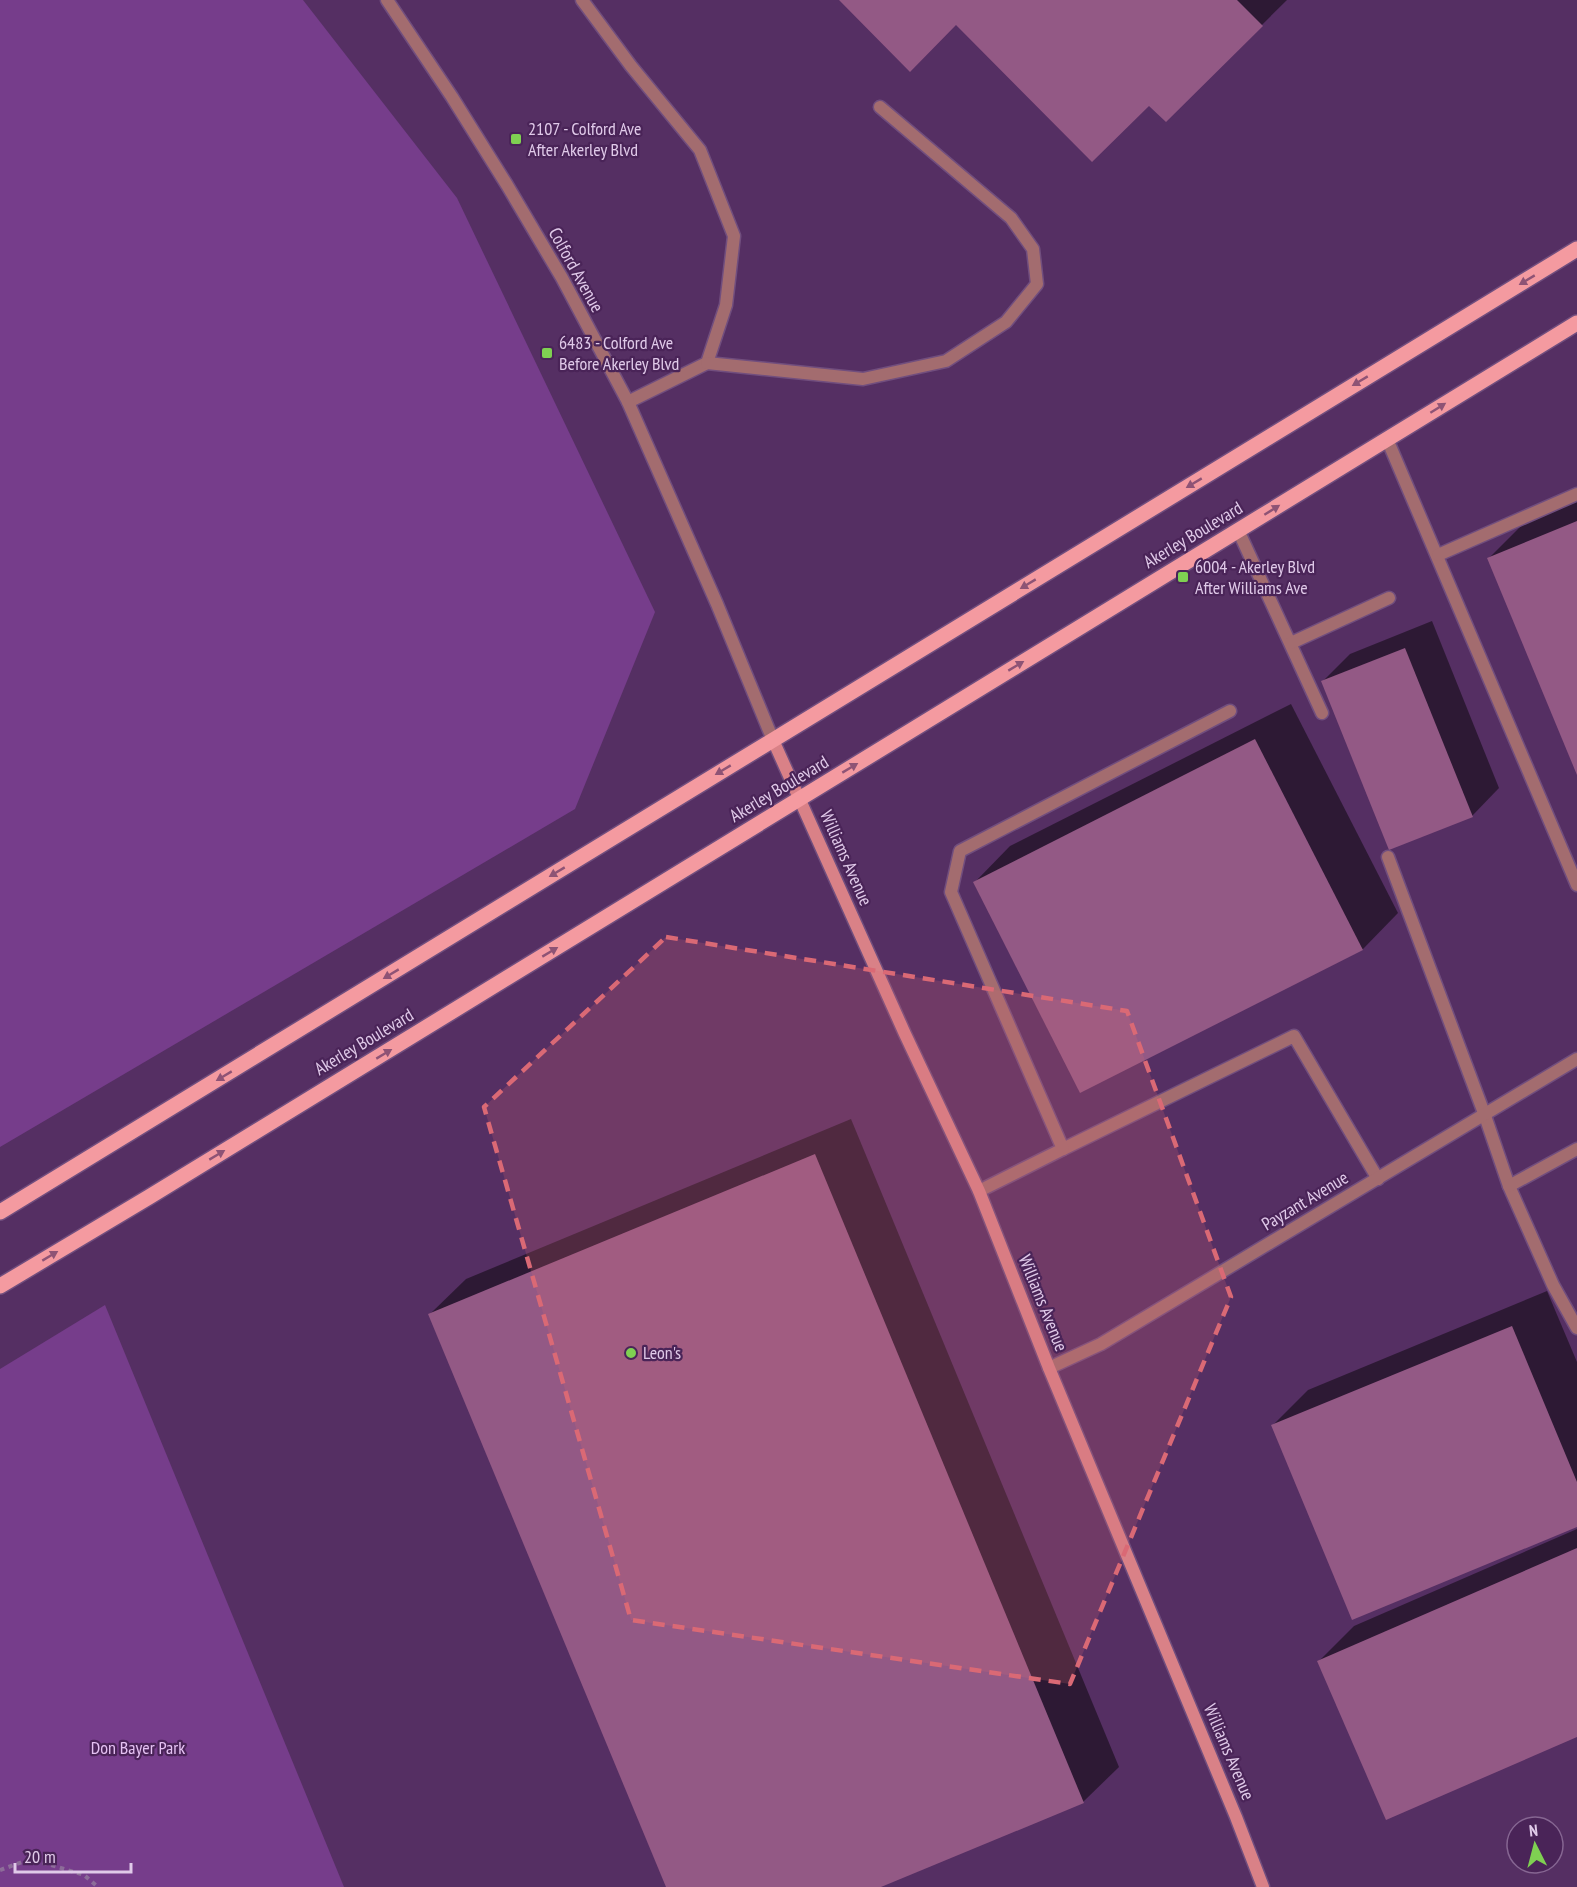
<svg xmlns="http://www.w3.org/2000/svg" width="1577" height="1887" font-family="'PT Sans Narrow',sans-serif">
  <rect width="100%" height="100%" fill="#552f63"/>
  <g fill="#763d8b">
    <path d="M 0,0 L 303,0 L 457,198 L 655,612 L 575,809 L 0,1147 Z"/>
    <path d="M 105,1305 L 344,1887 L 0,1887 L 0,1369 Z"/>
  </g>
  <g fill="#0007">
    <path d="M 841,0 L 1287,0 L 1166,120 L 1149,104 L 956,23 Z"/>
    <path d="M 1577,501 L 1577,772 L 1489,558 L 1524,523 Z"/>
    <path d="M 1432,621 L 1499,788 L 1472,816 L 1323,681 L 1350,654 Z"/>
    <path d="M 1291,704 L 1398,913 L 1363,949 L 1081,1091 L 975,882 L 1010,846 Z"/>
    <path d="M 851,1119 L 1119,1767 L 1083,1802 L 877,1887 L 668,1887 L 430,1314 L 466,1279 Z"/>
    <path d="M 1547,1291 L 1577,1362 L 1577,1525 L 1273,1425 L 1308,1390 Z"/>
    <path d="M 1577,1529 L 1577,1736 L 1319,1661 L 1354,1626 Z"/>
  </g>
  <g fill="#935985">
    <path d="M 839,0 L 1237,0 L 1263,26 L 1166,122 L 1149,106 L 1092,162 L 956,25 L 910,72 Z"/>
    <path d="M 1577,521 L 1577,775 L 1487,558 Z"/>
    <path d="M 1405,648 L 1473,817 L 1389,850 L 1321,681 Z"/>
    <path d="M 1255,739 L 1363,950 L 1080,1093 L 973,882 Z"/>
    <path d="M 815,1154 L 1084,1803 L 881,1887 L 666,1887 L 428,1314 Z"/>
    <path d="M 1512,1326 L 1577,1482 L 1577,1527 L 1352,1620 L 1271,1425 Z"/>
    <path d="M 1577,1548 L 1577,1737 L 1386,1820 L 1317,1661 Z"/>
  </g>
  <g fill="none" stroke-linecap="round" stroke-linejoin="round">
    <defs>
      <g id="lane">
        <path d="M 582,0 L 631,66 L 700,150 L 734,236 L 726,305 L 707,363 L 628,402"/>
        <path d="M 707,363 L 863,379 L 946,361 L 1006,322 L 1037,284 L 1033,249 L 1011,218 L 880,107"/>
        <path d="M 1387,439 L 1577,885"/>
        <path d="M 1238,530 L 1322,713"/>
        <path d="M 1438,555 L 1577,494"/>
        <path d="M 1291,643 L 1389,598"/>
        <path d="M 1388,857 L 1484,1113 L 1509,1186 L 1553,1285 L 1577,1328"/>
        <path d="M 1063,1149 L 1294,1036 L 1378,1179"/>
        <path d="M 1509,1186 L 1577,1149"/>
        <path d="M 979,1191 L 1063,1149 L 951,892 L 960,851 L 1230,711"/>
      </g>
      <g id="street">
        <path d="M 387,0 L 452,97 L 507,185 L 562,278 L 628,402 L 717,604 L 773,740"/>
        <path d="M 1049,1368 L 1101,1344 L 1577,1059"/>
      </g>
      <path id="secondary" d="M 773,740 L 905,1034 L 979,1191 L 1049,1368 L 1236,1817 L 1263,1887"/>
      <g id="primary">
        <path d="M 0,1212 L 1577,249"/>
        <path d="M 0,1286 L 149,1197 L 1577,323"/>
      </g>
    </defs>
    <use href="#lane" stroke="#714e7e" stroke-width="15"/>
    <use href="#street" stroke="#714e7e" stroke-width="15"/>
    <use href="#secondary" stroke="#714e7e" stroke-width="15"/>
    <use href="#primary" stroke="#714e7e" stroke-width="18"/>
    <path stroke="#8d6d99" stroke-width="4" stroke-dasharray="4.5 4.5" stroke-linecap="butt" d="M 0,1870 L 31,1859 L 84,1875 L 98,1887"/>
    <use href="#lane" stroke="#a36c6f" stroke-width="12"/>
    <use href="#street" stroke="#a36c6f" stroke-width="12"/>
    <use href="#secondary" stroke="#d98187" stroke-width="12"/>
    <use href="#primary" stroke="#f49aa0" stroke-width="15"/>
  </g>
  <defs><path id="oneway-solid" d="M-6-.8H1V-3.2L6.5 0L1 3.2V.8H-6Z" transform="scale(1.5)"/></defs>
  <g fill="#8e5375">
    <use href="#oneway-solid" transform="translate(1527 280) rotate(149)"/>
    <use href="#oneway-solid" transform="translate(1360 381) rotate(149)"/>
    <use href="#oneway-solid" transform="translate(1438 408) rotate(-32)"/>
    <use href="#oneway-solid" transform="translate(1194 483) rotate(149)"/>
    <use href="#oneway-solid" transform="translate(1272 510) rotate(-32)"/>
    <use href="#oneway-solid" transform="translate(1028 584) rotate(149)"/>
    <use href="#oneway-solid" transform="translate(1016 666) rotate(-31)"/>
    <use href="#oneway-solid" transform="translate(850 768) rotate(-31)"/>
    <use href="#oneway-solid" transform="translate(723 770) rotate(149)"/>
    <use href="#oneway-solid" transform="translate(557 872) rotate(149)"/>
    <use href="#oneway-solid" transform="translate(550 952) rotate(-31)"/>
    <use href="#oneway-solid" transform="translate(391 974) rotate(149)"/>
    <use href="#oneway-solid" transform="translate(384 1054) rotate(-31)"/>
    <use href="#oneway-solid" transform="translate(224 1076) rotate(149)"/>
    <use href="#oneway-solid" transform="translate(217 1155) rotate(-31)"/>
    <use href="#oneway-solid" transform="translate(50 1256) rotate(-31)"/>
  </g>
  <path fill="#da6975" fill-opacity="0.2" stroke="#da6975" stroke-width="4.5" stroke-dasharray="12 8" stroke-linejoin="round" d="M 666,937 L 1127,1011 L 1231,1297 L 1070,1684 L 631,1620 L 484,1107 Z"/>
  <g fill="#7fd052" stroke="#4a2458" stroke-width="2">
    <rect x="510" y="133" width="12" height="12" rx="3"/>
    <rect x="541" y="347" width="12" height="12" rx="3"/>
    <rect x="1177" y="571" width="12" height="12" rx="3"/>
    <circle cx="631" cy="1353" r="6"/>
  </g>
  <g text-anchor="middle" stroke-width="4.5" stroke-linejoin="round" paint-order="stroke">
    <g font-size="18" fill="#e0cae9" stroke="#4a2458" text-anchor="start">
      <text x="528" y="135">2107 - Colford Ave<tspan x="528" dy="21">After Akerley Blvd</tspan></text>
      <text x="559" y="349">6483 - Colford Ave<tspan x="559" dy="21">Before Akerley Blvd</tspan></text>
      <text x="1195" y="573">6004 - Akerley Blvd<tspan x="1195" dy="21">After Williams Ave</tspan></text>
      <text x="643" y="1359">Leon's</text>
    </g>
    <g font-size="18" fill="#e0cae9" stroke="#4a2458">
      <text transform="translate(576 270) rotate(61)" y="6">Colford Avenue</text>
      <text transform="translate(1193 535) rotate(-31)" y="6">Akerley Boulevard</text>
      <text transform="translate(779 789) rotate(-31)" y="6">Akerley Boulevard</text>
      <text transform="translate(846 858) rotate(66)" y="6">Williams Avenue</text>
      <text transform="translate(364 1042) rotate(-31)" y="6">Akerley Boulevard</text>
      <text transform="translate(1305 1201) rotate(-31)" y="6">Payzant Avenue</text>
      <text transform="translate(1043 1303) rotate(68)" y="6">Williams Avenue</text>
      <text transform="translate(1229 1752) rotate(67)" y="6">Williams Avenue</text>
    </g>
    <g font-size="18" fill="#e5c2f3" stroke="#4a2458">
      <text x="138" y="1754">Don Bayer Park</text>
    </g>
  </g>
  <g transform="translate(1535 1845) rotate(354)"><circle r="28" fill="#4a2458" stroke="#866692" stroke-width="1.5"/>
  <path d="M0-4.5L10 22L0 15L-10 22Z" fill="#7fd052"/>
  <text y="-9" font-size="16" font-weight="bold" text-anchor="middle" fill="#e0cae9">N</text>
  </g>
  <path d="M15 1863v9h116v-9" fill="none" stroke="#e0cae9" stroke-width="3"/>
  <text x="24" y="1863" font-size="18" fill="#e0cae9" stroke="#4a2458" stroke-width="4.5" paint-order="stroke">20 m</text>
</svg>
